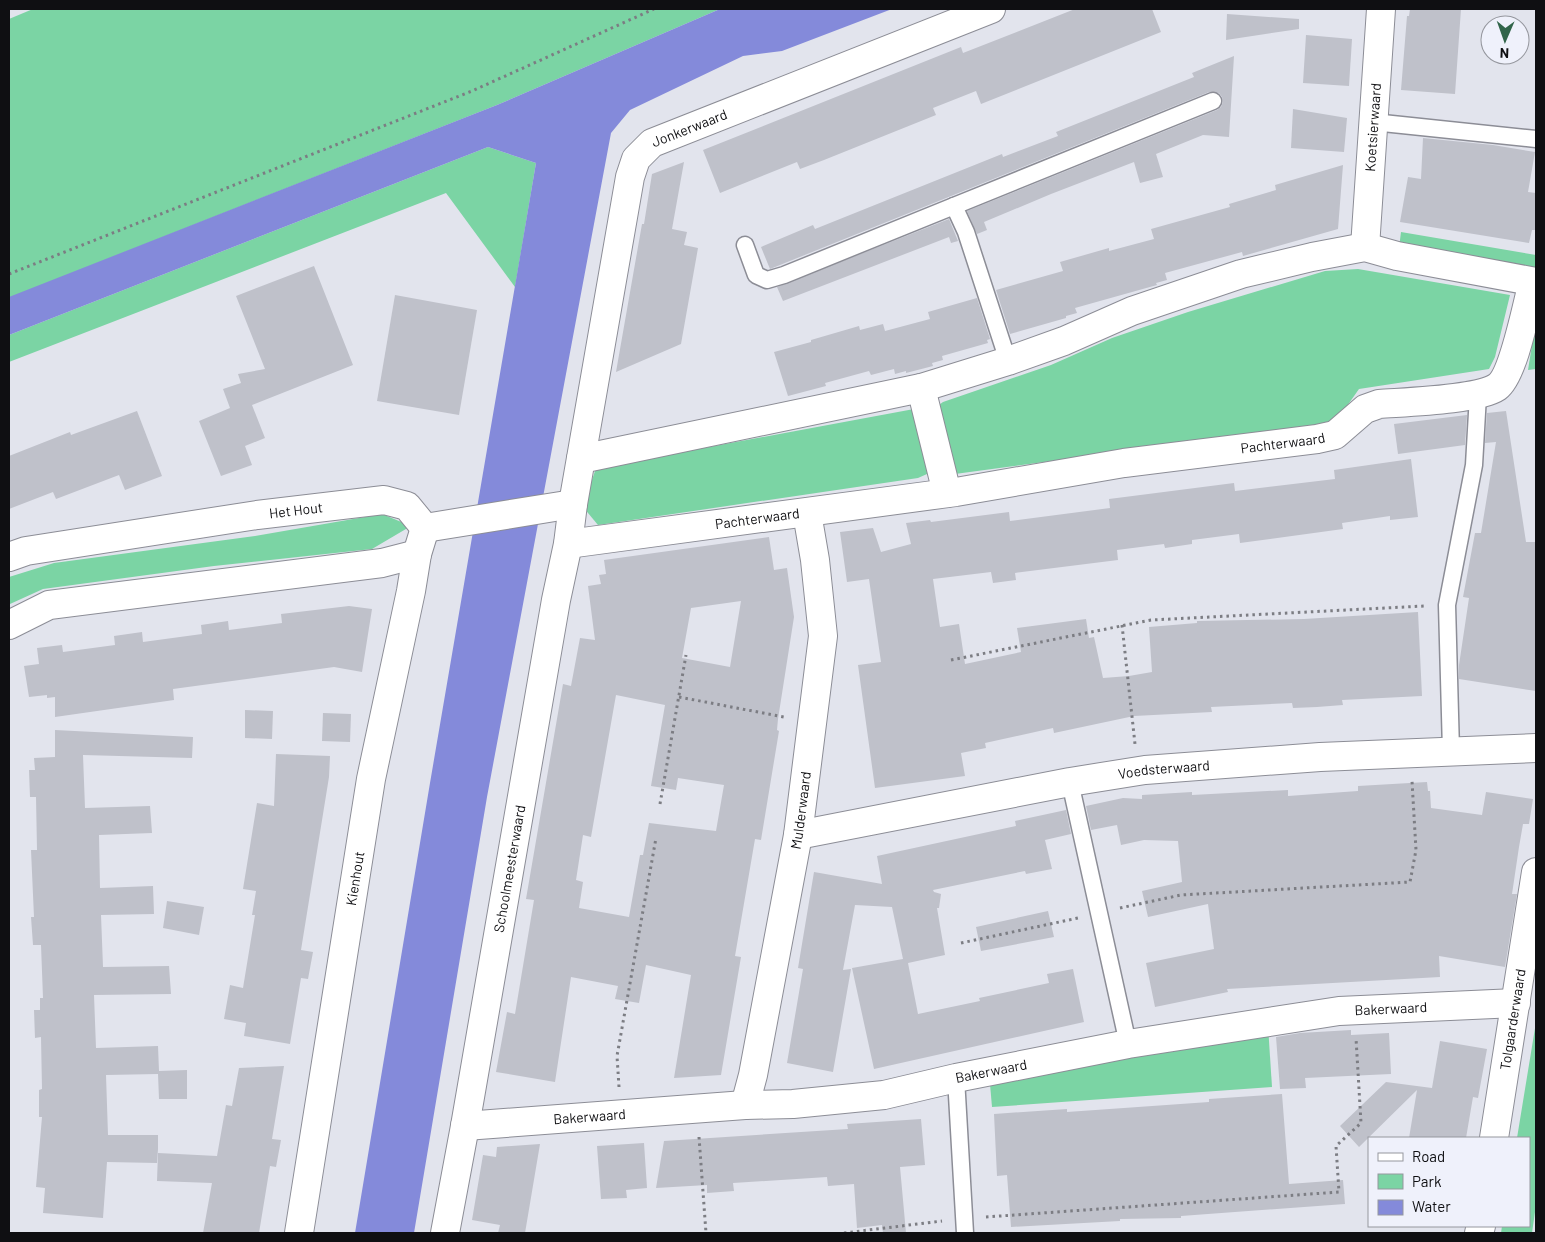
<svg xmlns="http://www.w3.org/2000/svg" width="1545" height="1242" font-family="Barlow,sans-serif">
  <rect width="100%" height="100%" fill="#e2e4ed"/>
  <g fill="#7bd4a4">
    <path d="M 33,9 L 720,9 L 497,105 L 9,298 L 9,19 Z"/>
    <path d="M 488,147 L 536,163 L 515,287 L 446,193 L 9,362 L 9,335 Z"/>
    <path d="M 1401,232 L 1536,255 L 1536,271 L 1399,248 Z"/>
    <path d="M 1358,269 L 1510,295 L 1495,357 L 1489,369 L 1359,389 L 1335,423 L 955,474 L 936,407 L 943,402 L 1051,365 L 1112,338 L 1188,312 L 1325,271 Z"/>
    <path d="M 1536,320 L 1536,369 L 1528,370 Z"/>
    <path d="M 914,409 L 932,468 L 927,474 L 918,478 L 598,525 L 583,507 L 596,468 Z"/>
    <path d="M 382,514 L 411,526 L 372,549 L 214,566 L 43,589 L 10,604 L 9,577 L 54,563 L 255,536 Z"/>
    <path d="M 1536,1022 L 1536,1205 L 1532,1233 L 1501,1233 L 1502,1226 L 1529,1226 L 1529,1138 L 1517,1138 Z"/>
    <path d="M 1268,1026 L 1272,1087 L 992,1107 L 990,1084 Z"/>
  </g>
  <path fill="#848ada" d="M 720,9 L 892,9 L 782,51 L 743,56 L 630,110 L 611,133 L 487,797 L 414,1233 L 355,1233 L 430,783 L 536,163 L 488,147 L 9,335 L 9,297 L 497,105 Z"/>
  <g fill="#bfc1ca" fill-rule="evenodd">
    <path d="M 1075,9 L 1152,9 L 1161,32 L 981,104 L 976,91 L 933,108 L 936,115 L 824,160 L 800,169 L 797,162 L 720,193 L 703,150 L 961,47 L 963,53 Z"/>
    <path d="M 1410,9 L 1461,9 L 1455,94 L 1401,90 L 1407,16 L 1409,16 Z"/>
    <path d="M 1227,14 L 1299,19 L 1299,29 L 1226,40 Z"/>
    <path d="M 1306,35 L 1352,39 L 1349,86 L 1303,83 Z"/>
    <path d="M 1234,56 L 1229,137 L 1203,135 L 1156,154 L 1163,177 L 1140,183 L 1134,162 L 1051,194 L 984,222 L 987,230 L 977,234 L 967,211 L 1217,110 L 1221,107 L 1223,102 L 1222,97 L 1219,93 L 1209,92 L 770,269 L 761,247 L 813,225 L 815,229 L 1002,154 L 1003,157 L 1058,136 L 1056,132 L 1194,77 L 1192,73 Z"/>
    <path d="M 1293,109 L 1347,118 L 1344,152 L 1291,148 Z"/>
    <path d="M 1423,138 L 1493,145 L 1535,152 L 1528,192 L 1536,193 L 1536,230 L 1532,230 L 1529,243 L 1400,222 L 1408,177 L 1421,179 Z"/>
    <path d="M 684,162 L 672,229 L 687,232 L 684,245 L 698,248 L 681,344 L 616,372 L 642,224 L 644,224 L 652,174 Z"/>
    <path d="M 1343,165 L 1338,229 L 1243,256 L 1242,252 L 1165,273 L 1167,280 L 1156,283 L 1157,285 L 1075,308 L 1077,313 L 1066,316 L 1066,318 L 1010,334 L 996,290 L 1063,271 L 1060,262 L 1109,248 L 1109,251 L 1154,239 L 1151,229 L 1230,207 L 1229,204 L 1276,190 L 1275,185 Z"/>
    <path d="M 949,219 L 958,241 L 951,243 L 949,237 L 783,301 L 777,287 Z"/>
    <path d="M 314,266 L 353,365 L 252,405 L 265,438 L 245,446 L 252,465 L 221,476 L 199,421 L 230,408 L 223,389 L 241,383 L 238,374 L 265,369 L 236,296 Z"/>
    <path d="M 395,295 L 477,310 L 459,415 L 377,401 Z"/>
    <path d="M 977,298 L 990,339 L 987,340 L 988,343 L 942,356 L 943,360 L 932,363 L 933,366 L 906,373 L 906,371 L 895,374 L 894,369 L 871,375 L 869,371 L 825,383 L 826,386 L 788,396 L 774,352 L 811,342 L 811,340 L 859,326 L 860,330 L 883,324 L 885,331 L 930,319 L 928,312 Z"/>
    <path d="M 137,411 L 162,476 L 125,490 L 119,475 L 56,499 L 53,492 L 9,509 L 9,456 L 70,432 L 71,435 Z"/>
    <path d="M 1506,411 L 1526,542 L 1536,542 L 1536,691 L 1459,679 L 1459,665 L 1469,598 L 1463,597 L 1475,533 L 1481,533 L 1496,442 L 1485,443 L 1487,413 Z"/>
    <path d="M 1467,415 L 1465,445 L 1398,454 L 1394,424 Z"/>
    <path d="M 1411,459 L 1418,517 L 1390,520 L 1390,516 L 1342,523 L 1343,529 L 1240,543 L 1239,534 L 1192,540 L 1192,544 L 1165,548 L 1164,544 L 1117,550 L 1118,560 L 1015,573 L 1016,580 L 993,583 L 991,572 L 933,579 L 940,627 L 959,624 L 965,664 L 1021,652 L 1017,628 L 1086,619 L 1089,638 L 1094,637 L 1103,678 L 1129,676 L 1152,672 L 1149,627 L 1197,623 L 1197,621 L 1304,619 L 1418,612 L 1422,696 L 1342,700 L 1343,705 L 1317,707 L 1293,708 L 1292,703 L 1211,707 L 1212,712 L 1134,716 L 1054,733 L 1053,728 L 985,743 L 986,748 L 961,753 L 965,776 L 875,788 L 858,665 L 881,662 L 869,579 L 847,582 L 840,532 L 873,528 L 881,552 L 911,544 L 906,523 L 930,520 L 931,522 L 1009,512 L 1010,521 L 1110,508 L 1109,499 L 1156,493 L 1234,483 L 1235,491 L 1335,479 L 1334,470 Z"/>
    <path d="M 769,537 L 774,570 L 787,568 L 794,617 L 778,719 L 777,730 L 779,731 L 761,840 L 755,839 L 735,956 L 741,957 L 721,1075 L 674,1078 L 691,975 L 646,965 L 639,1003 L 615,999 L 618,986 L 571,977 L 555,1082 L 496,1072 L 507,1012 L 515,1014 L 534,900 L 526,899 L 563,684 L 571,686 L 580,638 L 595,640 L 588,586 L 601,584 L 599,575 L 606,574 L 604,560 ZM 741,601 L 730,667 L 682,658 L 691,608 ZM 616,695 L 665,705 L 651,786 L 676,790 L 678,778 L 724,785 L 716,831 L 649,823 L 643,855 L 640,855 L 629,917 L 579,908 L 583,882 L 576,880 L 583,835 L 591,837 Z"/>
    <path d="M 349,606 L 372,609 L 362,672 L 334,667 L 173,689 L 174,700 L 55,717 L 55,697 L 47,698 L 47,695 L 29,697 L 24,666 L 39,664 L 37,648 L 62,645 L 63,652 L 115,645 L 114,636 L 142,632 L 143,642 L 202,634 L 201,625 L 228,621 L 229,630 L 282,623 L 281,614 Z"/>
    <path d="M 245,710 L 273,711 L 272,739 L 245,738 Z"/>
    <path d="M 323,713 L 351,714 L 350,742 L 322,741 Z"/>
    <path d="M 55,730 L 193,737 L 192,758 L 83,755 L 85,808 L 150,806 L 152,833 L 99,835 L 100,888 L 153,886 L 154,914 L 101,915 L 103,967 L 169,966 L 171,994 L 94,995 L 96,1048 L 158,1046 L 159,1071 L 187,1070 L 187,1099 L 159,1099 L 158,1074 L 106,1075 L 108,1135 L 158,1135 L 158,1149 L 157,1163 L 107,1162 L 103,1218 L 43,1213 L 45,1188 L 36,1187 L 42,1117 L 39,1117 L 39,1090 L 42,1089 L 41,1037 L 35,1038 L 34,1010 L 40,1010 L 40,998 L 43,998 L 41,945 L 33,945 L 31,917 L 34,917 L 31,850 L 37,850 L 36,797 L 30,797 L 29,770 L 35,770 L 34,758 L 55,757 Z"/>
    <path d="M 276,754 L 330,756 L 329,777 L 301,950 L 313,952 L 308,979 L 301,978 L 290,1044 L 244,1036 L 246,1023 L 224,1019 L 230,985 L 243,988 L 255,915 L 252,915 L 256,891 L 243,889 L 257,803 L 274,806 Z"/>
    <path d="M 1427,782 L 1428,791 L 1430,791 L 1431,808 L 1482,815 L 1486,792 L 1533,799 L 1529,824 L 1523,824 L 1519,847 L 1512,894 L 1517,894 L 1505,967 L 1439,956 L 1440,977 L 1227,989 L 1228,992 L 1155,1007 L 1146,963 L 1214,949 L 1208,904 L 1148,917 L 1142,891 L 1182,882 L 1178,841 L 1144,840 L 1121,845 L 1117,825 L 1091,830 L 1086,806 L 1123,798 L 1142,799 L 1142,795 L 1192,792 L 1192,795 L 1288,790 L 1288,796 L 1358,791 L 1358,786 Z"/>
    <path d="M 1066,810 L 1071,834 L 1045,840 L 1052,869 L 1026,874 L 1025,871 L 933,890 L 934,892 L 941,894 L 939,908 L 937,908 L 945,955 L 908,963 L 918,1014 L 980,1001 L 979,998 L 1049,983 L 1047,974 L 1073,969 L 1084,1022 L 874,1069 L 852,968 L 903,959 L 892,907 L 855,905 L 843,970 L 851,969 L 833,1072 L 787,1063 L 803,969 L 798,968 L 814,872 L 882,884 L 877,856 L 1016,826 L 1015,821 Z"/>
    <path d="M 167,901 L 204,907 L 199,935 L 163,928 Z"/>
    <path d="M 1048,911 L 1054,937 L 981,951 L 976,927 Z"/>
    <path d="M 1351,1030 L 1351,1035 L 1389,1033 L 1391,1074 L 1305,1078 L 1306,1088 L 1280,1089 L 1276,1037 L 1300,1033 Z"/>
    <path d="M 1440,1041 L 1487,1049 L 1478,1098 L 1473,1097 L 1466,1138 L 1409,1138 L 1417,1090 L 1359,1147 L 1340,1126 L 1386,1082 L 1432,1088 Z"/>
    <path d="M 284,1066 L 272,1139 L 281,1140 L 276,1167 L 270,1166 L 259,1233 L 203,1233 L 212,1183 L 157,1181 L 158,1153 L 217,1156 L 226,1105 L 232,1106 L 239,1068 Z"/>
    <path d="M 1282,1094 L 1289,1184 L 1343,1180 L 1345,1204 L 1181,1216 L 1181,1218 L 1120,1219 L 1120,1221 L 1011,1227 L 1007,1175 L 997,1176 L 994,1114 L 1067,1109 L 1067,1112 L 1209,1102 L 1209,1099 Z"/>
    <path d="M 921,1119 L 925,1165 L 900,1167 L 906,1233 L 883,1233 L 882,1225 L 857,1228 L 854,1184 L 828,1186 L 827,1177 L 733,1183 L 734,1191 L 707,1193 L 707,1185 L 656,1188 L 664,1141 L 848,1129 L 847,1124 Z"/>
    <path d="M 644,1143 L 647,1188 L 626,1190 L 627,1198 L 601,1199 L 597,1146 Z"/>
    <path d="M 540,1144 L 525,1233 L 498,1233 L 500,1225 L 472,1220 L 483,1155 L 496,1157 L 497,1147 Z"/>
  </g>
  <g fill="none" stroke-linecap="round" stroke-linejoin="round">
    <defs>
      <g id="lane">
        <path d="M 1373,122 L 1536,139"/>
        <path d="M 745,245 L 756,275 L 767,280 L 784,275 L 954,206"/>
        <path d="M 1008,361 L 966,232 L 954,206 L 1213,101"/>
        <path d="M 1451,751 L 1447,605 L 1474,465 L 1478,395"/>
        <path d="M 1070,782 L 1128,1044"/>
        <path d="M 956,1078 L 965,1233"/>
      </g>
      <g id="street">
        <path id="s1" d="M 1365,247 L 1381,9"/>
        <path d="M 921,388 L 947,493"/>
        <path d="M 581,459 L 921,388 L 1008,361 L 1064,341 L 1132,311 L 1241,274 L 1312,257 L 1365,247 L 1397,256 L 1536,282"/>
        <path d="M 425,528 L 573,504"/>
        <path id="s2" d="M 568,544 L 956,492 L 1124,463 L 1317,439 L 1335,435 L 1365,409 L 1379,404 C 1405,402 1478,400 1497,387 C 1514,375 1527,303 1533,282"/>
        <path id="s3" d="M 9,557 L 26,551 L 257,515 L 384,500 L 407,506 L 425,528"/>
        <path d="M 9,625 L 49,605 L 382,563 L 417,554"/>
        <path id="s4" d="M 798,835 L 1070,782 L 1145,770 L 1320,757 L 1536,748"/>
        <path id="s5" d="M 745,1105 L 753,1075 L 798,835 L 823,636 L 815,560 L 807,513"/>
        <path id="s6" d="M 465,1126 L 745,1105 L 793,1104 L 884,1095 L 956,1078 L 1128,1044 L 1339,1011 L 1516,1003"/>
        <path id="s7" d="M 1494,1138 L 1536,872"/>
        <path id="s8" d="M 299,1233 L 371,779 L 411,591 L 417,554 L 425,528"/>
        <path id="s9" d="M 445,1233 L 465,1126 L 556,600 L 568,544 L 573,504 L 630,177 L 636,159 L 652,143 L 991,9"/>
        <path d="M 1479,1233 L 1481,1226"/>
      </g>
    </defs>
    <use href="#lane" stroke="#8c8d96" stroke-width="19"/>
    <use href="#street" stroke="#8c8d96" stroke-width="30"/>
    <g stroke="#7c7d83" stroke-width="3" stroke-dasharray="2.5 4" stroke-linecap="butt">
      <path d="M 9,274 L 472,91 L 654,9"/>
      <path d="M 1122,625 L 1135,744"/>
      <path d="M 951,660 L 1151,620 L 1424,606"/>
      <path d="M 679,697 L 784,717"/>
      <path d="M 660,804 L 686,655"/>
      <path d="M 1120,908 L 1181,895 L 1410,882 L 1416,850 L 1412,781"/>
      <path d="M 961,943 L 1078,918"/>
      <path d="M 619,1087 L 617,1056 L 656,838"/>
      <path d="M 699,1137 L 706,1233"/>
      <path d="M 986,1217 L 1339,1192 L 1336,1146 L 1361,1123 L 1356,1038"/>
      <path d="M 844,1233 L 942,1221"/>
    </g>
    <use href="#lane" stroke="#fff" stroke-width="16"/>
    <use href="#street" stroke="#fff" stroke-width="28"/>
  </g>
  <g text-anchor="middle" stroke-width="4.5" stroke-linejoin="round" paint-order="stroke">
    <g font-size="14" fill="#0f0f12" stroke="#eff1fb">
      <text dy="5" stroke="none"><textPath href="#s1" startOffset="120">Koetsierwaard</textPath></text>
      <text dy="5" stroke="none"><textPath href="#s9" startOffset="1154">Jonkerwaard</textPath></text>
      <text dy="5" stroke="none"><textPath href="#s2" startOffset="722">Pachterwaard</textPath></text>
      <text dy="5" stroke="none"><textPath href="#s3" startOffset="291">Het Hout</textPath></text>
      <text dy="5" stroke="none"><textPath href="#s2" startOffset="191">Pachterwaard</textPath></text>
      <text dy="5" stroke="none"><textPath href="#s4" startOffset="372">Voedsterwaard</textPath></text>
      <text dy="5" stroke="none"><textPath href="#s5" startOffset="300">Mulderwaard</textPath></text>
      <text dy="5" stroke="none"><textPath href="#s9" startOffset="370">Schoolmeesterwaard</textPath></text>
      <text dy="5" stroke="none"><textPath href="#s8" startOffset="359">Kienhout</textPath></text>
      <text dy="5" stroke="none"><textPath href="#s6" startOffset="935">Bakerwaard</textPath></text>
      <text dy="5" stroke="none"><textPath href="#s7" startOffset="120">Tolgaarderwaard</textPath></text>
      <text dy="5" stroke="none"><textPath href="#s6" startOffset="530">Bakerwaard</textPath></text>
      <text dy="5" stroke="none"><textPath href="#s6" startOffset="125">Bakerwaard</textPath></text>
    </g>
  </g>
  <rect width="1545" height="1242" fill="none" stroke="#0f0f12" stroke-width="20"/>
  <rect x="1368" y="1137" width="162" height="90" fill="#eff1fb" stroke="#95979e"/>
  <rect x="1378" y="1153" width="25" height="8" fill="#ffffff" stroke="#95979e"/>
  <text x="1412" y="1162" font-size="15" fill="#0f0f12">Road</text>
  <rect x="1378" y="1174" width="25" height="15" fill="#7bd4a4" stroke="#95979e"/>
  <text x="1412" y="1187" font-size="15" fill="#0f0f12">Park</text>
  <rect x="1378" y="1200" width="25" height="15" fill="#848ada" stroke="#95979e"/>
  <text x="1412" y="1212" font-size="15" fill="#0f0f12">Water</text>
  <g transform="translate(1505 40) rotate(182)"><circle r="24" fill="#eff1fb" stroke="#95979e"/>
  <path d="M0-4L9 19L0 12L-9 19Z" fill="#31654a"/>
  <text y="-8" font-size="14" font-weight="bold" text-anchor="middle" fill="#0f0f12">N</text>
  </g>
</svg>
